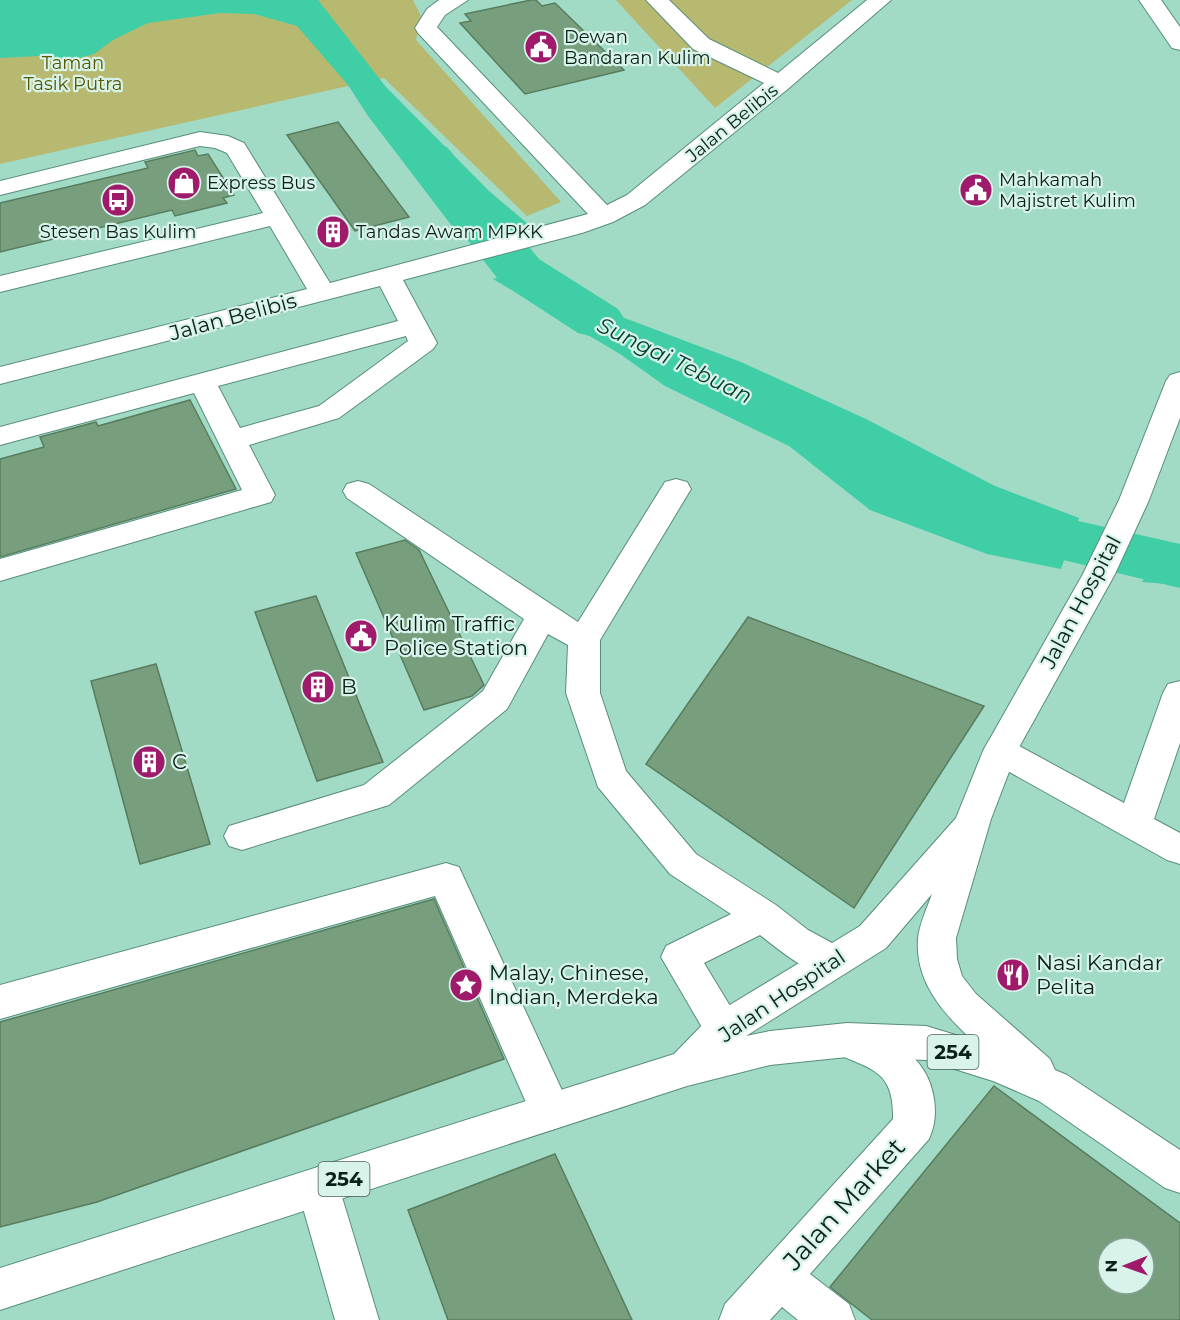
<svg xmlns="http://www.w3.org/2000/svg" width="1180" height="1320" font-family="Montserrat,sans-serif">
  <rect width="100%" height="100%" fill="#a1dac5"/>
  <g fill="#b7b971">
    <path d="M 0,0 L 413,0 L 421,16 L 416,40 L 561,202 L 527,216 L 384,78 L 0,164 Z"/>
    <path d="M 616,0 L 852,0 L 715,108 Z"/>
  </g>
  <g fill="#40cea6">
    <path d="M 0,0 L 318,0 L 386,87 L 489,191 L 528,224 L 476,236 L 458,234 L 368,116 L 348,85 L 297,26 L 254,14 L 220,13 L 148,23 L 113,40 L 94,54 L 69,61 L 40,56 L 0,58 Z"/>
    <path d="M 543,264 L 598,308 L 741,362 L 866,419 L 995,486 L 1079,518 L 1061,569 L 987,554 L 870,510 L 789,446 L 665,386 L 620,354 L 493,279 Z"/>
    <path d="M 1159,552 L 1180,559 L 1180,585 L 1142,582 Z"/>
  </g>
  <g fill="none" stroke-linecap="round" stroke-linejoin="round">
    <g fill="#40cea6" fill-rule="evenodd">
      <path d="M 429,143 L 447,147 L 539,259 L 618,309 L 626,321 L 618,333 L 598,338 L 578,333 L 501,283 L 404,158 L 411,147 Z"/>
      <path d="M 980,491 L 1065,518 L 1180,544 L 1180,588 L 1030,552 L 958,527 L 948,512 L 958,497 Z"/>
    </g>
  </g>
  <g fill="#779f7e" stroke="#577d5e" stroke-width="1.5" fill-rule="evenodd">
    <path d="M 531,0 L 536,0 L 542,6 L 555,3 L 624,70 L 525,94 L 460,23 L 471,21 L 465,14 Z"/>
    <path d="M 338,122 L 409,217 L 355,231 L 287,135 Z"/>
    <path d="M 195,150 L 198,156 L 208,154 L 234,195 L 223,198 L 227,203 L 175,216 L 172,210 L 0,252 L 0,203 L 148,168 L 145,162 Z"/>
    <path d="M 190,400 L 236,489 L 0,557 L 0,459 L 44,447 L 40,437 L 96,422 L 98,426 Z"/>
    <path d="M 405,540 L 419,550 L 484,685 L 472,696 L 424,710 L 356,553 Z"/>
    <path d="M 316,596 L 383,762 L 317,781 L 255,612 Z"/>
    <path d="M 748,617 L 984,706 L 854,908 L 646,764 Z"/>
    <path d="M 156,664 L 210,844 L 140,864 L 91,681 Z"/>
    <path d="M 434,899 L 504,1059 L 97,1202 L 0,1227 L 0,1022 Z"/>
    <path d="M 994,1086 L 1180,1223 L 1180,1320 L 872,1320 L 830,1287 ZM 1108,1248 L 1144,1248 L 1144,1284 L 1108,1284 Z"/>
    <path d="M 555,1154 L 632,1320 L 448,1320 L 408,1210 Z"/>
  </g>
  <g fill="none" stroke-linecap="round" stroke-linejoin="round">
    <defs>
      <g id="minor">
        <path d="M 439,0 L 468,0 L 445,15 L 437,27 L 607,205 L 627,195 L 764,83 L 693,49 L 646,0 L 669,0 L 709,39 L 778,73 L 867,0 L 891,0 L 789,88 L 645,205 L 613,222 L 582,233 L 403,280 L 437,343 L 433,349 L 339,418 L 249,445 L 275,495 L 271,502 L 0,581 L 0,559 L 242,490 L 194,393 L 0,445 L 0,427 L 398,321 L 380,286 L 0,384 L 0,367 L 307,289 L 270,226 L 0,292 L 0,276 L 263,213 L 227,153 L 215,148 L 200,146 L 0,195 L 0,181 L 200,132 L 228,136 L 244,143 L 330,283 L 588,214 L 418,33 L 415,28 L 427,9 ZM 406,336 L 408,341 L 319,406 L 240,428 L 218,386 Z"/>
        <path d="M 676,479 L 687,482 L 691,489 L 600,640 L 600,693 L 626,771 L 696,854 L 776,905 L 808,930 L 845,950 L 850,961 L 845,972 C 841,974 835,977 831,977 C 812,977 775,947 760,935 L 704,963 L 744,1029 L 738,1041 L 724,1046 L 710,1041 L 661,957 L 666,946 L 731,914 L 670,874 L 598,787 L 566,693 L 568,645 L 548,634 L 507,709 L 389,805 L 242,850 L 229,846 L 224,836 L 229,826 L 364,785 L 483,691 L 524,619 L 347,498 L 343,491 L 347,484 L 358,481 L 369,484 L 578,622 L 665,482 Z"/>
        <path d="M 1180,681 L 1180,743 L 1154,819 L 1180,833 L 1180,864 L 1167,860 L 988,760 L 983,751 L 988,742 L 1000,738 L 1012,742 L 1124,803 L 1163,693 L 1168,684 Z"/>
        <path d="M 446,863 L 459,867 L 464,878 L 572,1112 L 566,1125 L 551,1130 L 536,1125 L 435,896 L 0,1019 L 0,985 Z"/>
        <path d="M 849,1024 C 888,1038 927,1052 934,1099 C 936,1114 935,1125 929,1139 L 810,1274 L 849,1304 L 855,1320 L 798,1320 L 782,1307 L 770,1320 L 719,1320 L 725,1304 L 893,1119 C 894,1072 874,1070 835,1053 L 829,1041 L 835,1029 Z"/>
        <path d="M 318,1167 L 333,1173 L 339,1187 L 379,1320 L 335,1320 L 297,1187 L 303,1173 Z"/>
      </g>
      <g id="major">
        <path d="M 1139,0 L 1161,0 L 1180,27 L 1180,50 L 1172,48 Z"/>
        <path d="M 1180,372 L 1180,418 L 1149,500 L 1115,574 L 1017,751 L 991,819 L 956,938 L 957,959 L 962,976 L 976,994 L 1050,1059 L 1055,1070 L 1067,1075 L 1180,1150 L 1180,1193 L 1165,1188 L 1039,1101 L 993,1081 L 926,1060 L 847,1057 L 770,1065 L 687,1086 L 0,1310 L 0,1268 L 674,1054 L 710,1017 L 860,926 L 956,818 L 983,751 L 1083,574 L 1119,500 L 1166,381 L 1170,375 ZM 932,894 C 927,908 919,925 918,939 C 915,982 943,1013 972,1040 L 926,1026 L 847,1023 L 770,1031 L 746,1036 L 886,948 Z"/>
      </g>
    </defs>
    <use href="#minor" stroke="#588e7b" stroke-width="2"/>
    <use href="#major" stroke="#588e7b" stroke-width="2"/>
    <use href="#minor" fill="#fff" fill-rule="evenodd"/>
    <use href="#major" fill="#fff" fill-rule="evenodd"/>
  </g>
  <defs>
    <symbol id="civic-disc" viewBox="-11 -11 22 22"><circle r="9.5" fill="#9f1a6a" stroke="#d8f3e9"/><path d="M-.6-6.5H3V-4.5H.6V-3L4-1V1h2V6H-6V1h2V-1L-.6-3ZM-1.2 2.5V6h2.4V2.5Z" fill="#fff"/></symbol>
    <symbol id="shop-disc" viewBox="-11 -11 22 22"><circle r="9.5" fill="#9f1a6a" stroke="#d8f3e9"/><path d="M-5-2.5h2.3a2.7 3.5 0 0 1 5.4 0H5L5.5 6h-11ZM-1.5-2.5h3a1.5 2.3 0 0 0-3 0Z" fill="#fff"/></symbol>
    <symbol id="bus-disc" viewBox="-11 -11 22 22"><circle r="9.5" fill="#9f1a6a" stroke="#d8f3e9"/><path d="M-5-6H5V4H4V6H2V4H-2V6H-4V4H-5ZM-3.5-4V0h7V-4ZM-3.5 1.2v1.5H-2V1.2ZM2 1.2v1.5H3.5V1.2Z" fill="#fff"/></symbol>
    <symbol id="building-disc" viewBox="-11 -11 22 22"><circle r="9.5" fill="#9f1a6a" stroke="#d8f3e9"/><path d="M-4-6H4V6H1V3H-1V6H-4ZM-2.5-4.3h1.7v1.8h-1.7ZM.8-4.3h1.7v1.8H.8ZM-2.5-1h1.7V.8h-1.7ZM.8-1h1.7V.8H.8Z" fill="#fff"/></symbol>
    <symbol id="restaurant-disc" viewBox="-11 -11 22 22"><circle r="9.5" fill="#9f1a6a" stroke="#d8f3e9"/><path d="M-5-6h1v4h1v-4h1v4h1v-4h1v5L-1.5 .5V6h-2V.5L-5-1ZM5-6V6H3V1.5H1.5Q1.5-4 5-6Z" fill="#fff"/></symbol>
    <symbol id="sight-disc" viewBox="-11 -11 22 22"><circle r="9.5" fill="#9f1a6a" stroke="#d8f3e9"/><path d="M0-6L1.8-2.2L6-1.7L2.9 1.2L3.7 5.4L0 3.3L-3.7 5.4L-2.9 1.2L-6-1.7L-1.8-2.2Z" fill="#fff"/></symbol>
  </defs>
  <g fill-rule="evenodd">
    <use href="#civic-disc" x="522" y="28" width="38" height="38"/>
    <use href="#shop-disc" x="165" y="164" width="38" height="38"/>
    <use href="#civic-disc" x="957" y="171" width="38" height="38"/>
    <use href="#bus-disc" x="99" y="181" width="38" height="38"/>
    <use href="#building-disc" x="314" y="213" width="38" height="38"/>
    <use href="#civic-disc" x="342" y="617" width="38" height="38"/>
    <use href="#building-disc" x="299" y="668" width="38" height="38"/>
    <use href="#building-disc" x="130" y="743" width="38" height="38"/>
    <use href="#restaurant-disc" x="994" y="956" width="38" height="38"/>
    <use href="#sight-disc" x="447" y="966" width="38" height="38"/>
  </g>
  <g text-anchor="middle" stroke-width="4.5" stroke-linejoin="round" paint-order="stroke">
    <g font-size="18" fill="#0a2119" stroke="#d8f3e9" text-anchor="start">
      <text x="564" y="43">Dewan<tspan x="564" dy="21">Bandaran Kulim</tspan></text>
      <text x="999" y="186">Mahkamah<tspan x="999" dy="21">Majistret Kulim</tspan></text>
      <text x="207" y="189">Express Bus</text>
      <text x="118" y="238" text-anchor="middle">Stesen Bas Kulim</text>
      <text x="356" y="238">Tandas Awam MPKK</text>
    </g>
    <g font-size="18" fill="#585800" stroke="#d8f3e9">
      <text x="73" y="69">Taman<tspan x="73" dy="21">Tasik Putra</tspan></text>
    </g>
    <g font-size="18" fill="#0a2119" stroke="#d8f3e9">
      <text transform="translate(732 123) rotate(-39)" y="6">Jalan Belibis</text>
    </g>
    <g fill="#d8f3e9" stroke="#486057" stroke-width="1.5">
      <rect x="927.5" y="1035" width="51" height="34" rx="4.5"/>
      <rect x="318.5" y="1162" width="51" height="34" rx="4.5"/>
    </g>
    <g font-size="20" font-weight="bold" fill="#0a2119">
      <text x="953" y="1059">254</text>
      <text x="344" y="1186">254</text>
    </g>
    <g font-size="21" fill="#0a2119" stroke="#d8f3e9">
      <text transform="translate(233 317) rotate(-15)" y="7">Jalan Belibis</text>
      <text transform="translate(1081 602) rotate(-62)" y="7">Jalan Hospital</text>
      <text transform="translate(782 996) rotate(-34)" y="7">Jalan Hospital</text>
    </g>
    <g font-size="21" fill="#0a2119" stroke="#d8f3e9" text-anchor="start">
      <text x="384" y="631">Kulim Traffic<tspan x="384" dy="24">Police Station</tspan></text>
      <text x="341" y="694">B</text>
      <text x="172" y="769">C</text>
      <text x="1036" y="970">Nasi Kandar<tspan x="1036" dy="24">Pelita</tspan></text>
      <text x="489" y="980">Malay, Chinese,<tspan x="489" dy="24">Indian, Merdeka</tspan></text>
    </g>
    <g font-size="22" font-style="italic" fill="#003f2f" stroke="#d8f3e9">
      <text transform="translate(675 360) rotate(26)" y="8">Sungai Tebuan</text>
    </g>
    <g font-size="26" fill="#0a2119" stroke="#d8f3e9">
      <text transform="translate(844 1204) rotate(-48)" y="9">Jalan Market</text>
    </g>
  </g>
  <g transform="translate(1126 1266) rotate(269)"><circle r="28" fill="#d8f3e9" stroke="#869f96" stroke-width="1.5"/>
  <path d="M0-4.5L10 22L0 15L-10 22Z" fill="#9f1a6a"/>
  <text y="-9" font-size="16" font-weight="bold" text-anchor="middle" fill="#0a2119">N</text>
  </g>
</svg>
